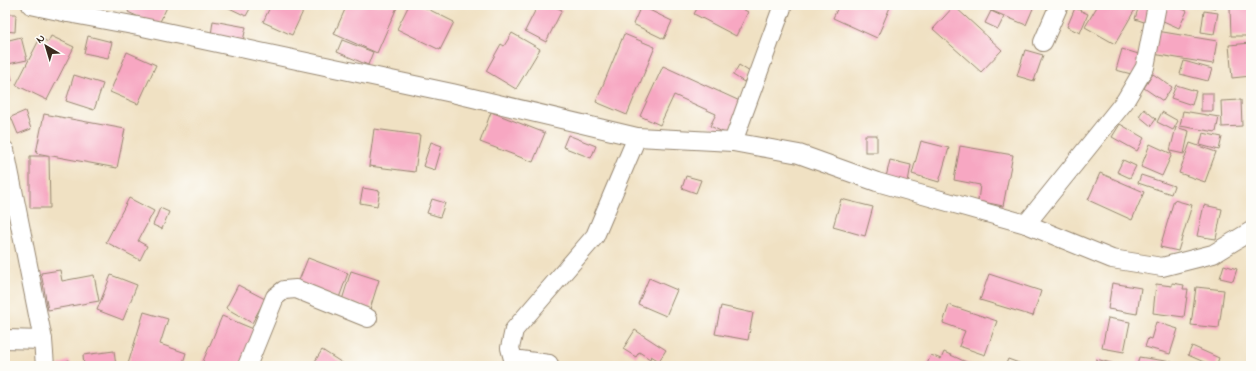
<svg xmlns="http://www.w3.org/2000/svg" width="1256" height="371" font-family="'Indie Flower',sans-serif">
  <rect width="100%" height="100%" fill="#fdfcf7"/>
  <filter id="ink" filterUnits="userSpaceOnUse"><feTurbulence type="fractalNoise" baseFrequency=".025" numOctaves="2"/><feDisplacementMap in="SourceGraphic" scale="8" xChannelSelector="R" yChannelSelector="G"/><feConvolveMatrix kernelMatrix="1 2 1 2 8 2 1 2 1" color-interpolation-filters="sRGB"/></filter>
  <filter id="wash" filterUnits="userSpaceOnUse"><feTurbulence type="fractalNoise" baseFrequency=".012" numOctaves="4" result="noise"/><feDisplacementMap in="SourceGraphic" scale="16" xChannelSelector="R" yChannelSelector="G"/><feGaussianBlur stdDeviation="0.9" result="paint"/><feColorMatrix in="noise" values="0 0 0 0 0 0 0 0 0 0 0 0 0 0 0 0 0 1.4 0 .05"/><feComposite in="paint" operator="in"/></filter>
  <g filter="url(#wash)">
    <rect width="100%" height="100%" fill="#f0e1c3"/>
    <g id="blocks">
      <g fill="#f7a7c2">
        <path d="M 131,5 L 168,5 L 158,26 L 128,12 Z"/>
        <path d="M 223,5 L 252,5 L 246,16 Z"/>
        <path d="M 271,5 L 306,5 L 292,35 L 263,22 Z"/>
        <path d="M 347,5 L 398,5 L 377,53 L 334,34 Z"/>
        <path d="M 409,5 L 420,5 L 454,22 L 440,50 L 397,29 Z"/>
        <path d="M 538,5 L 551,5 L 562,10 L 546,42 L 525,31 Z"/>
        <path d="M 699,5 L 738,5 L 737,6 L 748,12 L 736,36 L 694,14 Z"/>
        <path d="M 839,5 L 891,5 L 877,38 L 833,18 Z"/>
        <path d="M 992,5 L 1032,5 L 1034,6 L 1026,25 L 990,10 Z"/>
        <path d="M 1098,5 L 1137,6 L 1115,44 L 1085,27 Z"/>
        <path d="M 1139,5 L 1156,5 L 1150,24 L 1135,19 Z"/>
        <path d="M 1168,5 L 1173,5 L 1187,11 L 1179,28 L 1161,20 Z"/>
        <path d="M 1203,5 L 1216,5 L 1215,8 Z"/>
        <path d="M 641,6 L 672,21 L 664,39 L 633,24 Z"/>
        <path d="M 954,6 L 1002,50 L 981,72 L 933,29 Z"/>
        <path d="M 1075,8 L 1088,14 L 1080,33 L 1067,27 Z"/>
        <path d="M 1230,8 L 1251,8 L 1251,36 L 1231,36 Z"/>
        <path d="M 991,11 L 1004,17 L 998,29 L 985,23 Z"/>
        <path d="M 1204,11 L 1218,13 L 1214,34 L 1201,32 Z"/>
        <path d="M 5,14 L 16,14 L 15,32 L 5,31 Z"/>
        <path d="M 213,21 L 246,27 L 243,41 L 211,35 Z"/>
        <path d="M 1157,31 L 1217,41 L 1213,64 L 1153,54 Z"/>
        <path d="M 512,33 L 540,49 L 516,89 L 486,71 L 501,44 L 504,46 Z"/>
        <path d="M 624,34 L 655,47 L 627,115 L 596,102 Z"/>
        <path d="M 51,36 L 74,47 L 47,100 L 16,85 L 40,38 L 48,42 Z"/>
        <path d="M 88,36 L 112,42 L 108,58 L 84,53 Z"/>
        <path d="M 21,37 L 27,60 L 8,64 L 12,80 L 5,82 L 5,41 Z"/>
        <path d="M 342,40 L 373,52 L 368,65 L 337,52 Z"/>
        <path d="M 1251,43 L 1251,76 L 1232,78 L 1229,45 Z"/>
        <path d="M 1122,49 L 1142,55 L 1135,75 L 1116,70 Z"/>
        <path d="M 1025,50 L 1043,55 L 1034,81 L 1017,76 Z"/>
        <path d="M 127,52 L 156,65 L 138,104 L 110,92 Z"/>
        <path d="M 1184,61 L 1212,69 L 1208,81 L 1180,74 Z"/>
        <path d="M 739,65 L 750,72 L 744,82 L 733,75 Z"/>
        <path d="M 663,66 L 742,102 L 727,134 L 710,126 L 716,114 L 674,95 L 660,125 L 640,116 Z"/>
        <path d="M 1153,74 L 1172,87 L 1163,101 L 1144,88 Z"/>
        <path d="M 74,75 L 103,84 L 94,110 L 66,101 Z"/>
        <path d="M 1176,85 L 1196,91 L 1192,105 L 1171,98 Z"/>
        <rect x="1201" y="93" width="12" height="18"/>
        <path d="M 1241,100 L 1242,126 L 1222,127 L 1221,101 Z"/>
        <path d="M 1144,109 L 1156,119 L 1151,126 L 1139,116 Z"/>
        <path d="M 25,111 L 31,129 L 18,134 L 11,117 Z"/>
        <path d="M 1183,111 L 1219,117 L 1216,132 L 1180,126 Z"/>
        <path d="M 491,112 L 545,133 L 533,162 L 480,142 Z"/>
        <path d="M 1162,112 L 1178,121 L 1173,130 L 1157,122 Z"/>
        <path d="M 44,114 L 125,129 L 117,168 L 36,153 Z"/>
        <path d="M 1120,124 L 1144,138 L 1137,151 L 1112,137 Z"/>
        <path d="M 1176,127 L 1189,131 L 1184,154 L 1170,151 Z"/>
        <path d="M 374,129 L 420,135 L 415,172 L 369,166 Z"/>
        <path d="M 1203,133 L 1222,137 L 1219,150 L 1200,145 Z"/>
        <path d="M 568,135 L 596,146 L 591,158 L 563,147 Z"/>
        <rect x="865" y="135" width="12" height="17"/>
        <path d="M 921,141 L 949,148 L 939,182 L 912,174 Z"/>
        <path d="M 431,142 L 442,146 L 435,170 L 423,166 Z"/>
        <path d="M 1190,143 L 1216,152 L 1205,182 L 1179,173 Z"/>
        <path d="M 1150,144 L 1172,154 L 1162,176 L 1141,167 Z"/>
        <path d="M 960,146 L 1013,155 L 1003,206 L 978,201 L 980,185 L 954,180 Z"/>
        <path d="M 30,156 L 49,156 L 50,208 L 30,208 Z"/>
        <path d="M 890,160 L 911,165 L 908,182 L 886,177 Z"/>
        <path d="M 1123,160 L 1136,166 L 1130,178 L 1117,172 Z"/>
        <path d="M 1100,173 L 1144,192 L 1132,220 L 1088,200 Z"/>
        <path d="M 1141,175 L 1174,186 L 1171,194 L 1138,183 Z"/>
        <path d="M 686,176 L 701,180 L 696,193 L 682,188 Z"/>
        <path d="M 363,188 L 380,191 L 377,206 L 360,203 Z"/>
        <path d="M 129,198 L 154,211 L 138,241 L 147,246 L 140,260 L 106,242 Z"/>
        <path d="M 432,199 L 445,203 L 440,217 L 427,213 Z"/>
        <path d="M 841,199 L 873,207 L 865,236 L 833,227 Z"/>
        <path d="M 1174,200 L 1192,205 L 1178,251 L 1160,247 Z"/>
        <path d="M 1204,205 L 1222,209 L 1216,239 L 1197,236 Z"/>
        <path d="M 160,208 L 169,212 L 162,229 L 153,225 Z"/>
        <path d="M 308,258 L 348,273 L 339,298 L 298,283 Z"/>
        <path d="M 1224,265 L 1237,269 L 1233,281 L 1220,278 Z"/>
        <path d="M 60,270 L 62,281 L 94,275 L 99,301 L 48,310 L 41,273 Z"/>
        <path d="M 351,271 L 379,280 L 370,309 L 342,300 Z"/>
        <path d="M 989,274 L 1041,291 L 1033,316 L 980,300 Z"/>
        <path d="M 111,275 L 137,285 L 123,320 L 97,310 Z"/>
        <path d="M 649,278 L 677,290 L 666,316 L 638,304 Z"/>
        <path d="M 1112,283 L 1141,288 L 1137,314 L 1108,309 Z"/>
        <path d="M 1172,283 L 1184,285 L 1183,289 L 1188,289 L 1184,317 L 1153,313 L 1156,284 L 1172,286 Z"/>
        <path d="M 238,285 L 265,299 L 252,323 L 226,308 Z"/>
        <path d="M 1196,287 L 1224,290 L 1219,328 L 1191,325 Z"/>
        <path d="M 949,305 L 997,321 L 985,355 L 959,346 L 965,331 L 943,323 Z"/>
        <path d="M 721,306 L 753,313 L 748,340 L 715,334 Z"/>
        <path d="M 144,312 L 168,319 L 160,344 L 186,353 L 182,366 L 135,366 L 128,364 Z"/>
        <path d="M 222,316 L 256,330 L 241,366 L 201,366 Z"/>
        <path d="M 1108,318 L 1130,322 L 1124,352 L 1102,348 Z"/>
        <path d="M 1156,322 L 1178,329 L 1170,354 L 1145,347 L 1148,338 L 1151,339 Z"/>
        <path d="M 635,330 L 666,350 L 659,361 L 651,356 L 650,359 L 639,352 L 636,357 L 623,349 Z"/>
        <path d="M 1192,346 L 1219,358 L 1216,366 L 1213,366 L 1188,355 Z"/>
        <path d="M 322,350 L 347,366 L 312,366 Z"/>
        <path d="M 114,351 L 116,366 L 84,366 L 83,355 Z"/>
        <path d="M 944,352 L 975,366 L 926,366 L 931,355 L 941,359 Z"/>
        <path d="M 1139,357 L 1172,362 L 1171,366 L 1137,366 Z"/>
        <path d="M 1008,359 L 1027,366 L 1005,366 Z"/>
        <path d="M 1096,359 L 1115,364 L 1114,366 L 1094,366 Z"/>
        <path d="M 69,360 L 72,366 L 57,366 Z"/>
      </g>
    </g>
  </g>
  <g filter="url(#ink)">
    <use href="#blocks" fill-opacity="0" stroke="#968670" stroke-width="1"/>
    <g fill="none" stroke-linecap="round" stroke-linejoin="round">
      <defs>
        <g id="street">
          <path d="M 31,5 L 68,13"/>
          <path d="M 70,5 L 68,13 L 138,26 L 452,93 L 637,137 L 733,142 L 799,154 L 877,182 L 1026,224 L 1112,259 L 1162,267 L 1213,254 L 1251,231"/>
          <path d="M 1043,42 L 1059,5"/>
          <path d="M 733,142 L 783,5"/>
          <path d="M 5,150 L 43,340 L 45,366"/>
          <path d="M 1026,224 L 1125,101 L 1145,67 L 1157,5"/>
          <path d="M 5,339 L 43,340"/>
          <path d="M 247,366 L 275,297 L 284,290 L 296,289 L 368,318"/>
          <path d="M 548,366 L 549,364 L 513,359 L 510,348 L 514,330 L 595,236 L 637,137"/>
        </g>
      </defs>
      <use href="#street" stroke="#968670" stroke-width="20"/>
      <use href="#street" stroke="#fff" stroke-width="18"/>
    </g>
  </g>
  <rect width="1256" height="371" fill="none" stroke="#fdfcf7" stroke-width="20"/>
  <g transform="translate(46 46) rotate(322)" stroke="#fdfcf7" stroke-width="3" paint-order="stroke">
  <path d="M0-3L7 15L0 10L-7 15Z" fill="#3b2a1e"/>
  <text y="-6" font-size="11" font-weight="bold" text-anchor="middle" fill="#3b2a1e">N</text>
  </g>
</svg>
